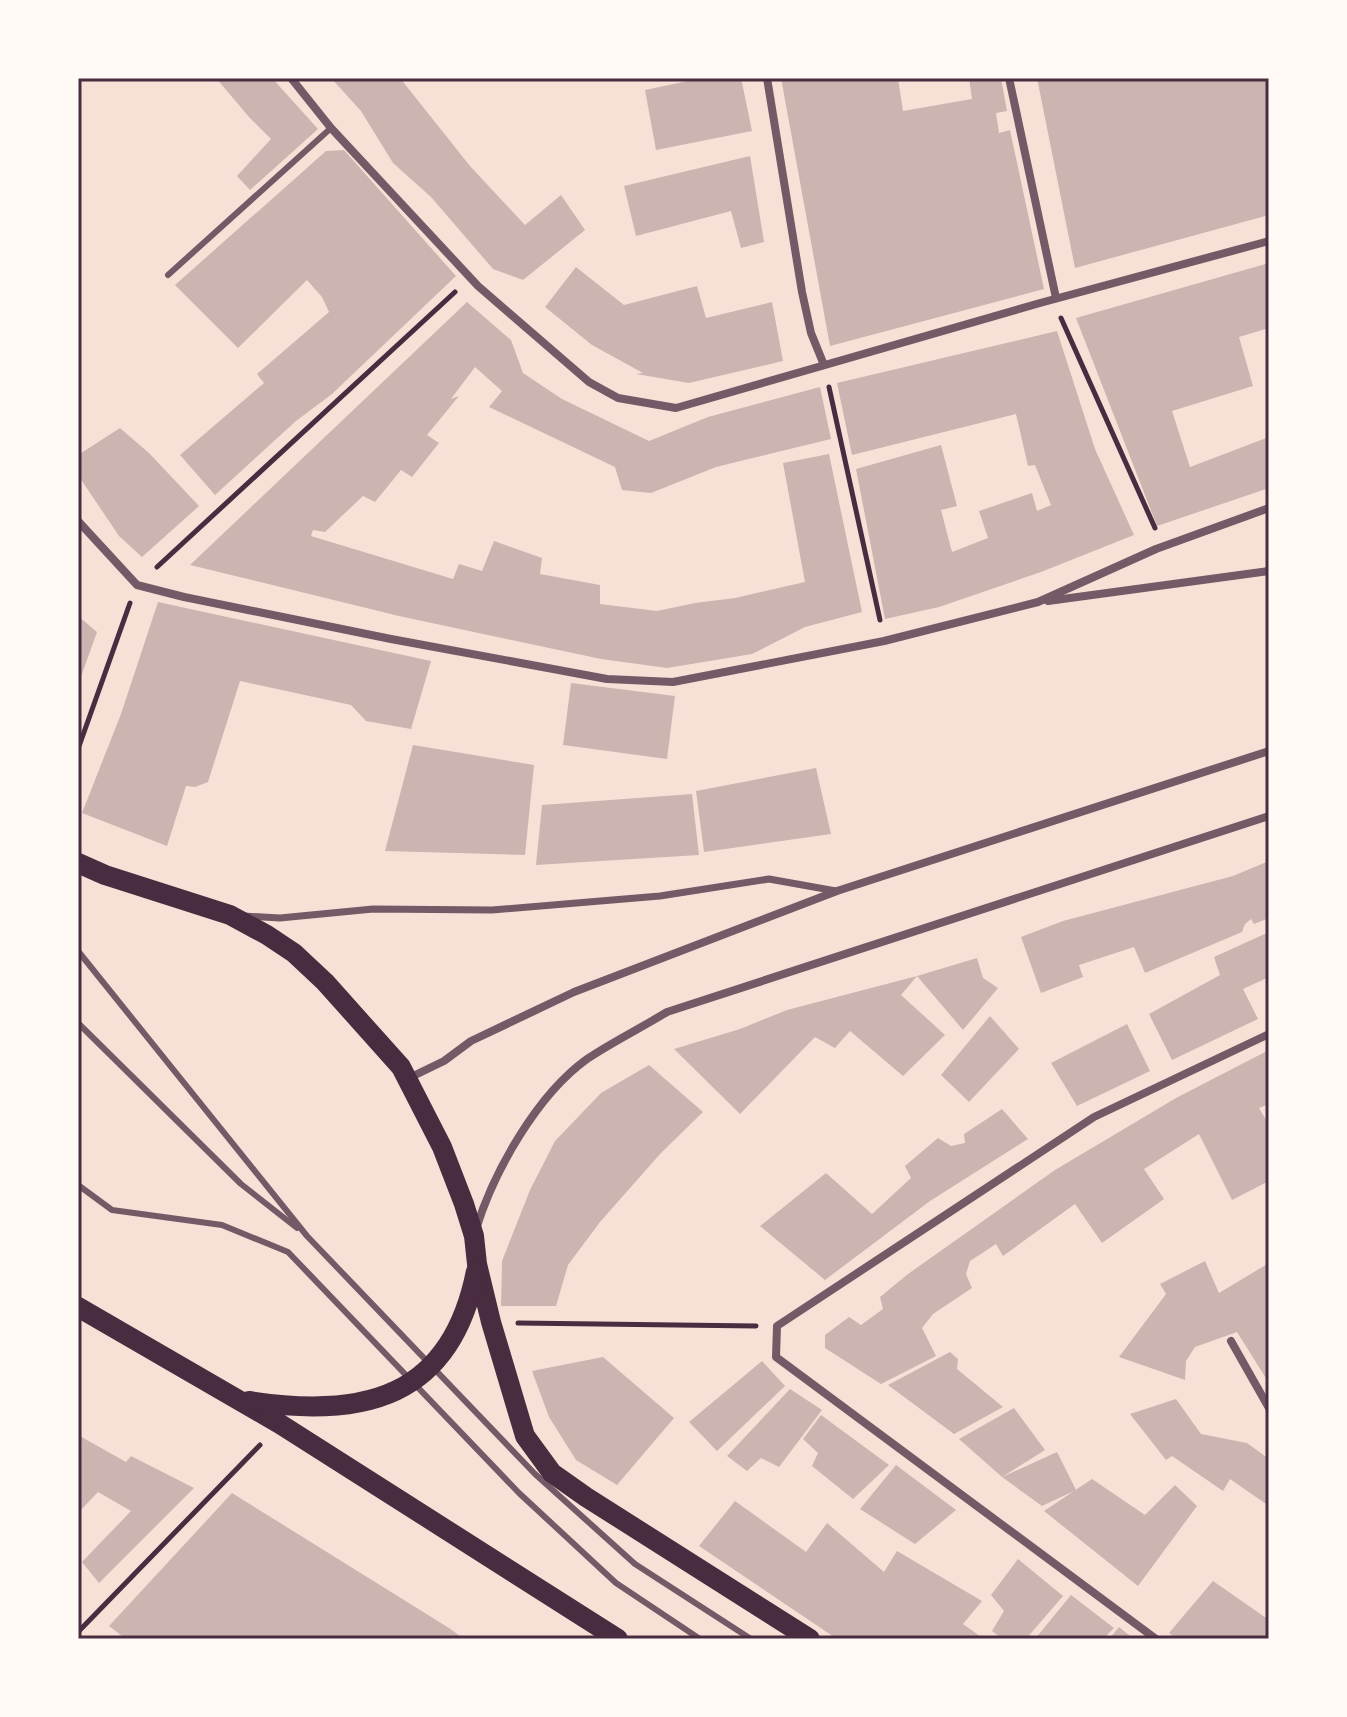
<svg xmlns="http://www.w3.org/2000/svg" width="1347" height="1717" font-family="Inter,sans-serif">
  <rect width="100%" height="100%" fill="#f7e1d7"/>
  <g fill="#ccb4b1">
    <path d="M 216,78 L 272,78 L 318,129 L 250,190 L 237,176 L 271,139 L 249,117 Z"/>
    <path d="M 331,78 L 400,78 L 470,166 L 525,225 L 561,195 L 585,230 L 523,280 L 493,269 L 431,197 L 393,163 L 361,111 Z"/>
    <path d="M 702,78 L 741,78 L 752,131 L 656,150 L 645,90 Z"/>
    <path d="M 781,78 L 898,78 L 903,111 L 972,99 L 969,78 L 1001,78 L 1007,111 L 996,113 L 999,133 L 1010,130 L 1044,289 L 830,346 Z"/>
    <path d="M 1037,78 L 1269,78 L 1269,215 L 1075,268 Z"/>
    <path d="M 344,150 L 456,276 L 332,394 L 296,421 L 215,495 L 180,455 L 264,383 L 257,374 L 329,312 L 322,297 L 307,280 L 238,348 L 175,285 L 326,151 Z"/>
    <path d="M 750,156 L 764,242 L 741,248 L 731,211 L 636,236 L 624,186 Z"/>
    <path d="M 1269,263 L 1269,328 L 1239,337 L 1253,386 L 1172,411 L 1190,467 L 1269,437 L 1269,488 L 1157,526 L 1076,318 Z"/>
    <path d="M 576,267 L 624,305 L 697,286 L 706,318 L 772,302 L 783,361 L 689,383 L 636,374 L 643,373 L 592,345 L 545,307 Z"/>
    <path d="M 467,302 L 511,340 L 523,373 L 562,399 L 649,441 L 708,417 L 820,387 L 831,439 L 716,467 L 651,493 L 622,490 L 615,467 L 489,407 L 502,391 L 475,367 L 451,399 L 459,396 L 427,435 L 439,443 L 412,477 L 401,470 L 375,502 L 363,496 L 325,532 L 313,530 L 311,536 L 453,579 L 459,564 L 482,571 L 494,541 L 542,558 L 540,574 L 600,585 L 600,604 L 657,611 L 695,603 L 735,598 L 805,582 L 783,463 L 829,454 L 862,612 L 805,627 L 752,654 L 667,668 L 601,659 L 399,616 L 190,565 Z"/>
    <path d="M 1057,331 L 1095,449 L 1134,535 L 1041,572 L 939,607 L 885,619 L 856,469 L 941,445 L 957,506 L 941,510 L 952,552 L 988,538 L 979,511 L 1032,493 L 1037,511 L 1051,505 L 1035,465 L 1028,466 L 1016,414 L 852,455 L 837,383 Z"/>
    <path d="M 120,428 L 149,453 L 199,506 L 142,557 L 119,536 L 78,475 L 78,455 Z"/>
    <path d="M 158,602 L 431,661 L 411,729 L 366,721 L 351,705 L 240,681 L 208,782 L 195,787 L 186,786 L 167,846 L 82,813 L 121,714 Z"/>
    <path d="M 78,616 L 97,632 L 78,685 Z"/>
    <path d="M 571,683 L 675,696 L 667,759 L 563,745 Z"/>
    <path d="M 413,745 L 534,765 L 525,855 L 385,851 Z"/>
    <path d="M 816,768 L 831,834 L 704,852 L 696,791 Z"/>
    <path d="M 692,794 L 699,855 L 536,865 L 542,805 Z"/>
    <path d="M 1269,861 L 1269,918 L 1254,924 L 1251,919 L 1245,924 L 1242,932 L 1145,973 L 1134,947 L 1079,965 L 1083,977 L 1041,993 L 1021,937 L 1063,921 L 1233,876 Z"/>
    <path d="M 1269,932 L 1269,977 L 1243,989 L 1258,1019 L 1172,1060 L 1149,1014 L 1220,975 L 1214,957 Z"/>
    <path d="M 977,958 L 983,978 L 998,988 L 963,1030 L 917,976 L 901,995 L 945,1035 L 903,1076 L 850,1031 L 835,1048 L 815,1037 L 740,1114 L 674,1049 L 740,1029 L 787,1010 L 917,976 Z"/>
    <path d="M 990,1016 L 1019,1049 L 969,1102 L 941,1075 Z"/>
    <path d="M 1127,1024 L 1150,1071 L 1077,1106 L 1051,1063 Z"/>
    <path d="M 1269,1050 L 1269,1104 L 1259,1108 L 1269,1125 L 1269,1181 L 1232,1200 L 1199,1134 L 1144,1169 L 1164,1199 L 1102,1243 L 1075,1204 L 1003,1256 L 996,1244 L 970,1261 L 966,1274 L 972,1288 L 933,1314 L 922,1328 L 936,1356 L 881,1384 L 825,1348 L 825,1335 L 849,1317 L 861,1325 L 883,1309 L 880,1297 L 908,1274 L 1055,1170 L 1176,1098 Z"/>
    <path d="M 649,1065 L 703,1112 L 661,1153 L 600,1222 L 568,1265 L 556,1306 L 501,1306 L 502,1261 L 530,1190 L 555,1141 L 601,1093 Z"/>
    <path d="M 1002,1109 L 1028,1139 L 930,1201 L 825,1280 L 760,1226 L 826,1173 L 872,1214 L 911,1178 L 905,1166 L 938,1138 L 951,1146 L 965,1143 L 964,1134 Z"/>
    <path d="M 1205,1261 L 1219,1293 L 1269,1263 L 1269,1383 L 1237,1332 L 1195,1347 L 1186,1361 L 1185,1380 L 1119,1357 L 1166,1294 L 1160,1284 Z"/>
    <path d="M 950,1352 L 958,1359 L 957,1369 L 1003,1407 L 954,1434 L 888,1385 Z"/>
    <path d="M 603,1357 L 674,1418 L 617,1485 L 576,1460 L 549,1417 L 532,1371 Z"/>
    <path d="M 762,1361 L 785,1386 L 717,1451 L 689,1422 Z"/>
    <path d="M 790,1389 L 822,1410 L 779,1467 L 761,1458 L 747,1471 L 727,1456 Z"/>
    <path d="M 1176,1399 L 1201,1434 L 1247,1443 L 1269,1459 L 1269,1506 L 1230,1479 L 1223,1491 L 1172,1456 L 1166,1460 L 1130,1414 Z"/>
    <path d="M 1014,1408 L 1045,1450 L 1002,1477 L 959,1439 Z"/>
    <path d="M 821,1415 L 889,1465 L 853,1499 L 812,1466 L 818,1453 L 803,1439 Z"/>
    <path d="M 78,1435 L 126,1462 L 131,1456 L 194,1488 L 99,1583 L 82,1562 L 131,1511 L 98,1492 L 78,1513 Z"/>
    <path d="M 1057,1452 L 1076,1490 L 1042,1506 L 1002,1477 Z"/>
    <path d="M 896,1465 L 956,1510 L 915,1544 L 860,1509 Z"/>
    <path d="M 1092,1479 L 1145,1515 L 1175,1485 L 1197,1506 L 1138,1586 L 1044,1511 Z"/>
    <path d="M 232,1493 L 449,1628 L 464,1639 L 126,1639 L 109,1626 Z"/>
    <path d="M 735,1501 L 806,1552 L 827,1523 L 884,1572 L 897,1551 L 982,1601 L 963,1624 L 984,1639 L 837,1639 L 699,1546 Z"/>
    <path d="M 1018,1559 L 1063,1596 L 1026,1639 L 1003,1639 L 992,1631 L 1004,1611 L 991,1595 Z"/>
    <path d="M 1213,1581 L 1269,1620 L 1269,1639 L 1177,1639 L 1169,1633 Z"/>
    <path d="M 1071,1595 L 1114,1628 L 1103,1639 L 1035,1639 Z"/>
    <path d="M 1119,1627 L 1134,1639 L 1109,1639 Z"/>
  </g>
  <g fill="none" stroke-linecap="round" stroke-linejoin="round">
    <g stroke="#4a2c40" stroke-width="5">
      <path d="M 1061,318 L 1155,528"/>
      <path d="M 829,387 L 880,620"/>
      <path d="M 157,567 L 455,292"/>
      <path d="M 78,749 L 130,603"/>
      <path d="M 518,1323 L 756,1326"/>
      <path d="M 78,1632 L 260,1445"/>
    </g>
    <g stroke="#755966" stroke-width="6">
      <path d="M 168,275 L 331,128"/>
      <path d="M 78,951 L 307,1236 L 535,1474 L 635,1564 L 751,1639"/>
      <path d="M 78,1023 L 241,1184 L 297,1228"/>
      <path d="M 78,1185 L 112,1210 L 222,1225 L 288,1252 L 519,1493 L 616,1583 L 700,1639"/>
    </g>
    <path stroke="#755966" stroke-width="7" d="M 244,916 L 280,918 L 373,909 L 492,910 L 660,896 L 769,879 L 836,891"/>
    <g stroke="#755966" stroke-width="8">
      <path d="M 291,78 L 331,128 L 478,286 L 589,382 L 618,398 L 676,408 L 1040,303 L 1269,241"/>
      <path d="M 767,78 L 802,292 L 811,333 L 824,365"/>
      <path d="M 1009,78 L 1056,298"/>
      <path d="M 78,521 L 137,585 L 184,597 L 391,639 L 607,679 L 673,682 L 884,641 L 1038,602 L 1156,549 L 1269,508"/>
      <path d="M 1048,601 L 1269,571"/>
      <path d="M 409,1078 L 444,1061 L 471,1041 L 574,992 L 837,891 L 1269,751"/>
      <path d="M 476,1229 C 494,1171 537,1095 587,1059 C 612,1042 641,1028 667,1012 L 1269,816"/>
      <path d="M 1231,1341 L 1269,1408"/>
      <path d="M 1156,1639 L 776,1357 L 777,1326 L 1094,1117 L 1269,1034"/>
    </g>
    <g stroke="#4a2c40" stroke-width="20">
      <path d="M 78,863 L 105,875 L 230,915 L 267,935 L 294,953 L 325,982 L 401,1067 L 442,1147 L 464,1204 L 474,1236 L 477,1264 L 491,1322 L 525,1436 L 552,1473 L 586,1497 L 810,1639"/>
      <path d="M 78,1307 L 280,1424 L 618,1639"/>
      <path d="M 249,1401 C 364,1419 451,1398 476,1271"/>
    </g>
  </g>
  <rect width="1347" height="1717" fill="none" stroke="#fffaf5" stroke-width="160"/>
  <rect x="80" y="80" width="1187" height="1557" fill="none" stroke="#4a2c40" stroke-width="3"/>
</svg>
